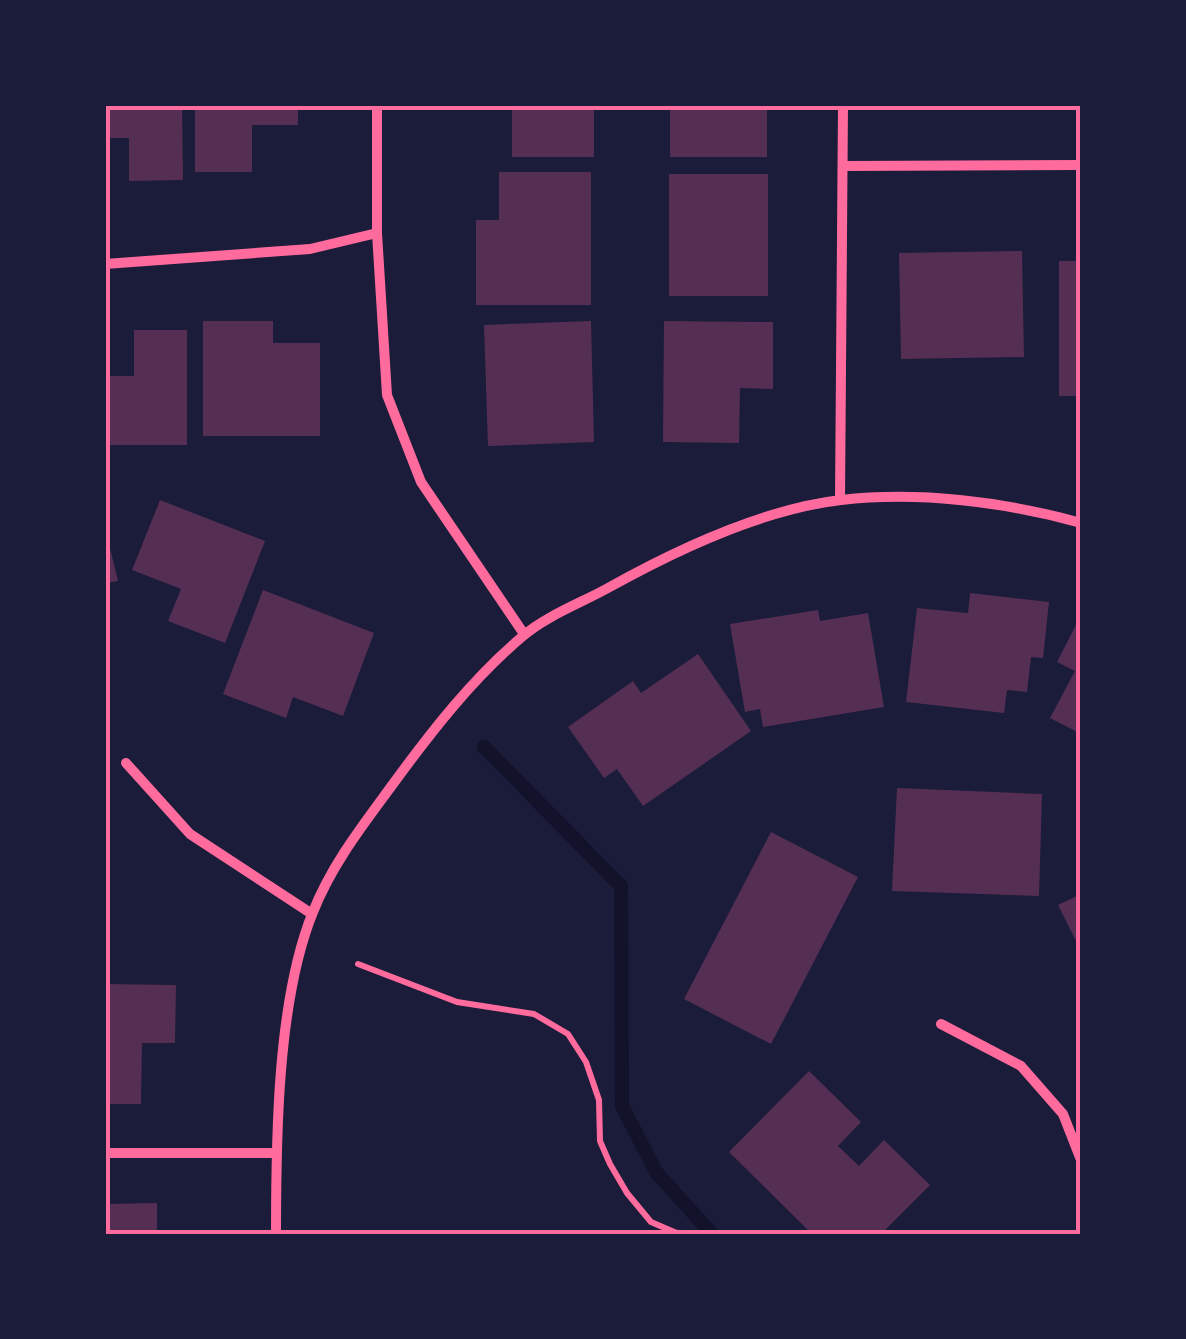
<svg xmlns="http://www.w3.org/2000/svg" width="1186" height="1339" font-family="'Fira Sans Condensed',sans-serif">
  <rect width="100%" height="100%" fill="#1b1b3a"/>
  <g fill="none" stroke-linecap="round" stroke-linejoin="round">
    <path stroke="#12122b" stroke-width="14" d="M 484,747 L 621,886 L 622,1106 L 656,1172 L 712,1234"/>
  </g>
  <g fill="#542f53">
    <path d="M 105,105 L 182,105 L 183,180 L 129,181 L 129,138 L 105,138 Z"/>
    <path d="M 195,105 L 298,105 L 298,125 L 252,125 L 252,172 L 195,172 Z"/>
    <rect x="512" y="105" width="82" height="52"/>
    <rect x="670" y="105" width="97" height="52"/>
    <path d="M 499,172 L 591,172 L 591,305 L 476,305 L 476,220 L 499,220 Z"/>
    <rect x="669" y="174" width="99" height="122"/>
    <path d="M 1022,251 L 1024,357 L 901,359 L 899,253 Z"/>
    <rect x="1059" y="261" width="22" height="135"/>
    <path d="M 203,321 L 273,321 L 273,343 L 320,343 L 320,436 L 203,436 Z"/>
    <path d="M 591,321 L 594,442 L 488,446 L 484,325 Z"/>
    <path d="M 664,321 L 773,322 L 773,389 L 740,388 L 739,443 L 663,442 Z"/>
    <path d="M 134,330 L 187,330 L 187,445 L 105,445 L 105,376 L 134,376 Z"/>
    <path d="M 160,500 L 265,541 L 225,643 L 168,621 L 181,589 L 132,570 Z"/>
    <path d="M 105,527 L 118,581 L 105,583 Z"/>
    <path d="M 263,590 L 374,633 L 343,716 L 293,697 L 286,718 L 223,694 Z"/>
    <path d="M 970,593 L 1049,602 L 1043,658 L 1031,657 L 1027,692 L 1007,690 L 1004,713 L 906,702 L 917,608 L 968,613 Z"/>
    <path d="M 818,610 L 820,621 L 868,613 L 884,707 L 763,727 L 760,709 L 745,712 L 730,624 Z"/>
    <path d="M 1081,615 L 1081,734 L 1050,718 L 1075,671 L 1057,662 Z"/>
    <path d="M 698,654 L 751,731 L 643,806 L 617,769 L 604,778 L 568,727 L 633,681 L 641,693 Z"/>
    <path d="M 897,788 L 1042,794 L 1039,896 L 892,891 Z"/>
    <path d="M 771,832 L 858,877 L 771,1044 L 684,999 Z"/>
    <path d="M 1081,894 L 1081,951 L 1058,905 Z"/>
    <path d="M 105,984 L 176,985 L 175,1043 L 142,1043 L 141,1104 L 105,1104 Z"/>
    <path d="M 809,1071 L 861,1122 L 838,1146 L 859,1166 L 884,1140 L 930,1185 L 881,1234 L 812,1234 L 729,1152 Z"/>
    <path d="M 157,1203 L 157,1234 L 105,1234 L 105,1204 Z"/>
  </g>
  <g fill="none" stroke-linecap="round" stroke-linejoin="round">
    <path stroke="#ff6b9d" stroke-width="6" d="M 358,964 L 457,1002 L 534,1014 L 568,1034 L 586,1062 L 599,1100 L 600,1141 L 610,1164 L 627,1193 L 651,1222 L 679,1234"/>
    <g stroke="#ff6b9d" stroke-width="10">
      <path d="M 377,105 L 377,233 L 387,395 L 421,482 L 524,634"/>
      <path d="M 843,166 L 1081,165"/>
      <path d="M 105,264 L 310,249 L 377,233"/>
      <path d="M 840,500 L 843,105"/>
      <path d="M 126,763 L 190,834 L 312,914"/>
      <path d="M 941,1024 L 1021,1066 L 1063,1114 L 1081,1160"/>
      <path d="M 105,1153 L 276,1153"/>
      <path d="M 276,1234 C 276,1139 277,1000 313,912 C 332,864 363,825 393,784 C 431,732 473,678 523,636 C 546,616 581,603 608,588 C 676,550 764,509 841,500 C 919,491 1006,502 1081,523"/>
    </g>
  </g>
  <rect width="1186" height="1339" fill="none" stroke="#1b1b3a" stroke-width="215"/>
  <rect x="108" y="108" width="970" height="1124" fill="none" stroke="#ff6b9d" stroke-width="4"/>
</svg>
